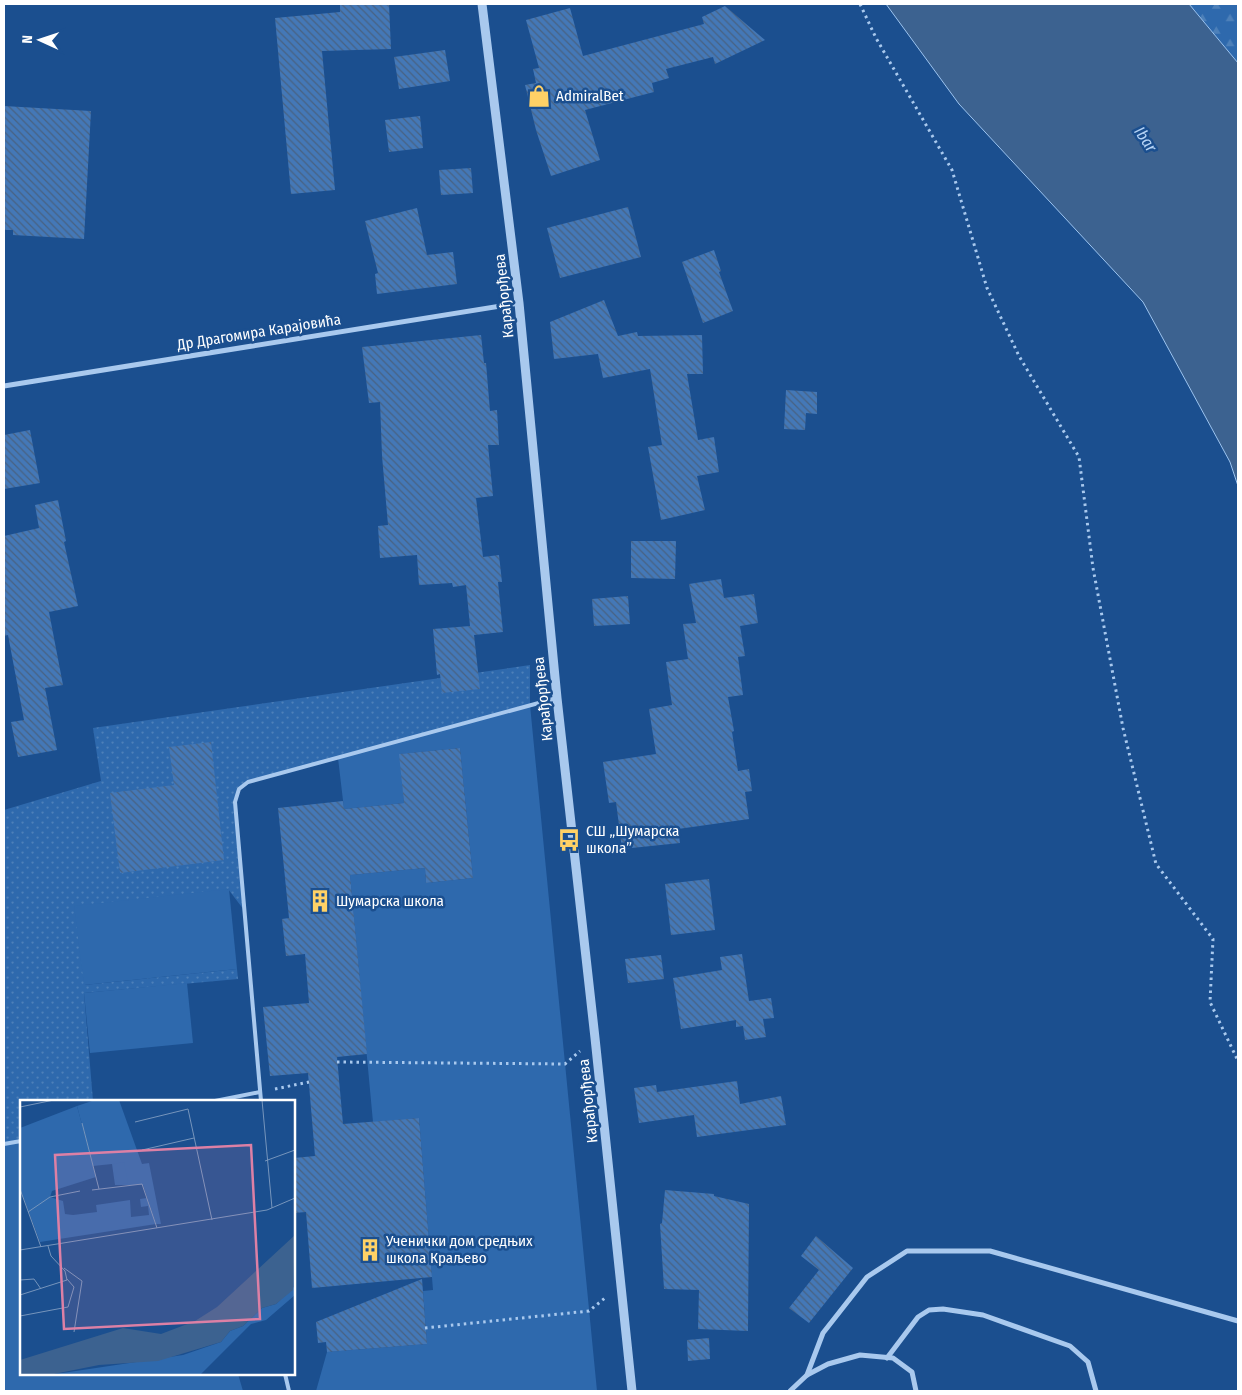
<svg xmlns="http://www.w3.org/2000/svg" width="1242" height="1395" font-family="'Fira Sans Condensed',sans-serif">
  <defs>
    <pattern id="grass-dots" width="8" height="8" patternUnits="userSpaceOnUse" patternTransform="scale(1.25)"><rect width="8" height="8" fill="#2e69ad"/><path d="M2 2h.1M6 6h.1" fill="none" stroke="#4d80b9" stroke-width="1.8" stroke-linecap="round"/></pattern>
    <pattern id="forest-firs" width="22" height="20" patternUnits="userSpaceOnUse" patternTransform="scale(1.25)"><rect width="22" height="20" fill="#2e69ad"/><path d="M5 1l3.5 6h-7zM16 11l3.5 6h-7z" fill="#4d80b9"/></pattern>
    <pattern id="building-back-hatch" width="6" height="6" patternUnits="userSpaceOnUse" patternTransform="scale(1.25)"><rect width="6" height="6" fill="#4478b7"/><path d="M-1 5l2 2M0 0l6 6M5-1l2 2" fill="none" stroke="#486282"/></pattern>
  </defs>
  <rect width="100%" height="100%" fill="#1b4f8f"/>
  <path fill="url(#grass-dots)" d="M 530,665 L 530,705 L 248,782 L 239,789 L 235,803 L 244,910 L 228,889 L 84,985 L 237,969 L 238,979 L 84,993 L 93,1101 L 21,1101 L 21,1141 L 4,1144 L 4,810 L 101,781 L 93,728 Z"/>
  <path fill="url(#forest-firs)" d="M 1189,4 L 1238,4 L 1238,63 Z"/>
  <g fill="#2e69ad">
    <path d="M 530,705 L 597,1391 L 316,1391 L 327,1352 L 427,1344 L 423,1291 L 433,1290 L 419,1118 L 373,1122 L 350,875 L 425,868 L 426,883 L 473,878 L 460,748 L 400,754 L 404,803 L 344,809 L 338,758 Z"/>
    <path d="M 229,889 L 237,969 L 84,985 L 74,906 Z"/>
    <path d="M 187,983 L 193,1043 L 90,1053 L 84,993 Z"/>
    <path d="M 21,1141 L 21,1374 L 238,1374 L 243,1391 L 4,1391 L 4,1144 Z"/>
  </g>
  <path fill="#3c6290" stroke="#9cc4f0" d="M 886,4 L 1189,4 L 1238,63 L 1238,486 L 1230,462 L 1143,302 L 959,104 Z"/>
  <g fill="url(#building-back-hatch)">
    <path d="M 371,4 L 389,4 L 391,49 L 322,51 L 335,190 L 291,194 L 275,18 L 340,12 L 340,5 Z"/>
    <path d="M 725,6 L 765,40 L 715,64 L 713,57 L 666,69 L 669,78 L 652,83 L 654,92 L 585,110 L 600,160 L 551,176 L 536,130 L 525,85 L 536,83 L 533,69 L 539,68 L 526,20 L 570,8 L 583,56 L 704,24 L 702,17 Z"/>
    <path d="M 445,50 L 450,81 L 399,89 L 394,57 Z"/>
    <path d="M 4,106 L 91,111 L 84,239 L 13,235 L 13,230 L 4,230 Z"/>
    <path d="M 420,116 L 423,148 L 389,152 L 385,120 Z"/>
    <path d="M 471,168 L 473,193 L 441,195 L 439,170 Z"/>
    <path d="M 628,207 L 641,257 L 560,278 L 547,228 Z"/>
    <path d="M 417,208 L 427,255 L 453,252 L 457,284 L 377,294 L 375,274 L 378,273 L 365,221 Z"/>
    <path d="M 714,250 L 721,271 L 719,272 L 733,311 L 703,323 L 682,262 Z"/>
    <path d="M 604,300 L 618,336 L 637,332 L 638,336 L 702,335 L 703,374 L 687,374 L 698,440 L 714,437 L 719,472 L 697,476 L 705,510 L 661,520 L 648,447 L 662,445 L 650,369 L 603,378 L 598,354 L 554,359 L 550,322 Z"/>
    <path d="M 481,335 L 484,363 L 486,363 L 490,411 L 497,410 L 499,445 L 488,445 L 493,496 L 476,498 L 483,557 L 499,555 L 502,582 L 498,582 L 503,632 L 474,635 L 480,689 L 442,693 L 440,674 L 437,675 L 433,629 L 470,626 L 466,585 L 453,587 L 452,583 L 419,585 L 417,555 L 380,558 L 378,526 L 388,525 L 382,456 L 380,402 L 369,403 L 362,347 Z"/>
    <path d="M 786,390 L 817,392 L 817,414 L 806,413 L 805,430 L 784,429 Z"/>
    <path d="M 30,430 L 40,483 L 4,489 L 4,435 Z"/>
    <path d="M 58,500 L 66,541 L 64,542 L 78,606 L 49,612 L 63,685 L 45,688 L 57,750 L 18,757 L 11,722 L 24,720 L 8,635 L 4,636 L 4,536 L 39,528 L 35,505 Z"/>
    <path d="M 631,541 L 676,541 L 675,579 L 631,578 Z"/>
    <path d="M 721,579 L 724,598 L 754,594 L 758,623 L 740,626 L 745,656 L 738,657 L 743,695 L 728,697 L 734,731 L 732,732 L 738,771 L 749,769 L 752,791 L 745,792 L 749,819 L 678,829 L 680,843 L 622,849 L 616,802 L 609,803 L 603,762 L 656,754 L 649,709 L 672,705 L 666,662 L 688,659 L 683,624 L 696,623 L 689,584 Z"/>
    <path d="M 628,596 L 630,624 L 594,626 L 592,599 Z"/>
    <path d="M 211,742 L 224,860 L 120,873 L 110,793 L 174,785 L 169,747 Z"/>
    <path d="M 460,748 L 473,878 L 426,883 L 425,868 L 350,875 L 367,1054 L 337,1057 L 343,1124 L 419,1118 L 432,1277 L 312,1288 L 306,1212 L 294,1213 L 294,1158 L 315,1156 L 308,1073 L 270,1076 L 263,1007 L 309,1003 L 305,954 L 286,956 L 282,919 L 289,918 L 278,808 L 343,801 L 344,809 L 404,803 L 399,754 Z"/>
    <path d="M 709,879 L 715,930 L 671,935 L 665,884 Z"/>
    <path d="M 742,954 L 749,1001 L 771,998 L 774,1018 L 763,1019 L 766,1037 L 745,1040 L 743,1026 L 736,1027 L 736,1020 L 681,1029 L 673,978 L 722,970 L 720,957 Z"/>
    <path d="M 661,955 L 664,979 L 628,983 L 625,959 Z"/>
    <path d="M 737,1081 L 740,1104 L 781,1096 L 786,1125 L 697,1137 L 694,1115 L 639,1123 L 634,1088 L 656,1085 L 657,1092 Z"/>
    <path d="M 665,1190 L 714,1194 L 714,1196 L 749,1204 L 748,1331 L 698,1329 L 699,1290 L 664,1289 L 660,1224 L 662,1223 Z"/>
    <path d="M 816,1236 L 853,1268 L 809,1323 L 789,1308 L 819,1270 L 801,1256 Z"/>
    <path d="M 422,1279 L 427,1344 L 327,1352 L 326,1342 L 318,1343 L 316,1322 Z"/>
    <path d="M 709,1338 L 710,1359 L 688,1361 L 687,1340 Z"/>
  </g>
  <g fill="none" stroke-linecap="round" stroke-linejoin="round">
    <g stroke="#a9c9ee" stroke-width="3" stroke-dasharray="2.5 4" stroke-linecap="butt">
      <path d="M 860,4 L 876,38 L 952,170 L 987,288 L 1019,356 L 1079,457 L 1093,568 L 1123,728 L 1156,864 L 1213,939 L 1210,1002 L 1238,1061"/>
      <path d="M 337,1062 L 565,1064 L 580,1051"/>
      <path d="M 275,1089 L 309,1082"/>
      <path d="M 425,1328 L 589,1311 L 605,1298"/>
    </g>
    <g stroke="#a9c9ee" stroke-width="4">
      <path d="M 215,1101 L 260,1092"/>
      <path d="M 261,1101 L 235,802 L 239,789 L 248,782 L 557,698"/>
      <path d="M 4,1144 L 21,1141"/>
      <path d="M 285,1374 L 289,1391"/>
    </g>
    <g stroke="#a9c9ee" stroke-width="5">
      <path d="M 4,386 L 519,303"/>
      <path d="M 887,1358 L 918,1317 L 929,1310 L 943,1309 L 983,1315 L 1070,1346 L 1088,1362 L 1096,1391"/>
      <path d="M 807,1375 L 823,1333 L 867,1277 L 907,1251 L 990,1251 L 1238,1321"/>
      <path d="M 790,1391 L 807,1375 L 828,1364 L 860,1355 L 893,1358 L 912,1372 L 916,1391"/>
    </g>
    <path stroke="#a9c9ee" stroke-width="9" d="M 482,4 L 519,303 L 557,698 L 595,1038 L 632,1391"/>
  </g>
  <defs>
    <symbol id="shop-bare" viewBox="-9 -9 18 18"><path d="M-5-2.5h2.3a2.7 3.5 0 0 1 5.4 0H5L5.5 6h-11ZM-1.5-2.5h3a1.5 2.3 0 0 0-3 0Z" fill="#ffd166" stroke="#1b4f8f" stroke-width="2.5" paint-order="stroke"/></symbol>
    <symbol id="bus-bare" viewBox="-9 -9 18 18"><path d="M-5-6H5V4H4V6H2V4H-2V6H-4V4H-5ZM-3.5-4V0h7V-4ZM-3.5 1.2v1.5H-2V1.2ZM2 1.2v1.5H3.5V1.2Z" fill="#ffd166" stroke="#1b4f8f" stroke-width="2.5" paint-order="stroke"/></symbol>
    <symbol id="building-bare" viewBox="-9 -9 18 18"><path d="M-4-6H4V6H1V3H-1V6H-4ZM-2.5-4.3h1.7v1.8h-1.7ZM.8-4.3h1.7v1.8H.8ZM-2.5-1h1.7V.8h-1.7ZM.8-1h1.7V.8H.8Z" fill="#ffd166" stroke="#1b4f8f" stroke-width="2.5" paint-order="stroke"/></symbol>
  </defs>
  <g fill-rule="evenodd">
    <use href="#shop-bare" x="523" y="80" width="32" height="32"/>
    <use href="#bus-bare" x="553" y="824" width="32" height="32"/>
    <use href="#building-bare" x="304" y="885" width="32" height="32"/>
    <use href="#building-bare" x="354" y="1234" width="32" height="32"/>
  </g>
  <g text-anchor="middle" stroke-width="5" stroke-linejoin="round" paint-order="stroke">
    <g font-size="15" fill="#fff" stroke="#1b4f8f" text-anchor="start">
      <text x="556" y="101">AdmiralBet</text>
      <text x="586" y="836">СШ „Шумарска<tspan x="586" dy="17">школа”</tspan></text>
      <text x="336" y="906">Шумарска школа</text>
      <text x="386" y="1246">Ученички дом средњих<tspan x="386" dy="17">школа Краљево</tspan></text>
    </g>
    <g font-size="15" fill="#fff" stroke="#1b4f8f">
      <text transform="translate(504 296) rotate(-96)" y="5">Карађорђева</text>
      <text transform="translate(259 332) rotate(-9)" y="5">Др Драгомира Карајовића</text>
      <text transform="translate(543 699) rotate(-96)" y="5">Карађорђева</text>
      <text transform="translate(588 1101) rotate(-96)" y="5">Карађорђева</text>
    </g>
    <g font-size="16" font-style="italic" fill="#b5d3f5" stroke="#1b4f8f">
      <text transform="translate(1146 139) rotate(56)" y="6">Ibar</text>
    </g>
  </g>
  <g transform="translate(20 1100)">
    <rect width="275" height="275" fill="#1b4f8f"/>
    <path d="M 75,0 L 99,0 L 122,64 L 129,63 L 141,124 L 136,124 L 123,85 L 95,85 L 92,64 L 73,66 L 57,6 Z" fill="#2e69ad"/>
    <path d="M 275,186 L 275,195 L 246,220 L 231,224 L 180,275 L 29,275 L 163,255 L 201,242 L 210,231 L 223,226 L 242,208 L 256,204 Z" fill="#2e69ad"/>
    <path d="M 57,6 L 76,77 L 32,91 L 30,97 L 43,101 L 45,114 L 53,115 L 77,112 L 76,105 L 110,100 L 111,117 L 129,115 L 128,106 L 121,107 L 120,99 L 127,98 L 136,124 L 20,142 L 0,88 L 0,28 ZM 104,62 L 108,83 L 97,85 L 93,64 Z" fill="#2e69ad"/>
    <path d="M 275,135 L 273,190 L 256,204 L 242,208 L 223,226 L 210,231 L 201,242 L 138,261 L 79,265 L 29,275 L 0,275 L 0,260 L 103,228 L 141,234 L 175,221 L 197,207 Z" fill="#3c6290"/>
    <path fill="none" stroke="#7695bc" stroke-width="1" d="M 242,0 L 252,108M 0,7 L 34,0M 115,22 L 168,9 L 192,120M 62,23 L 79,89M 122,50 L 174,38M 245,61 L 275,50M 0,89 L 21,147M 72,90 L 122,84 L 137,128M 8,112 L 30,97 L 60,91M 0,150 L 247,110 L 275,98M 44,168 L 62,181 L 54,232M 0,180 L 14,179 L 21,189M 0,195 L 47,180 L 45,171 L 31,156 L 28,146M 0,216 L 48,207 L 54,187 L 47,179"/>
    <path fill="#dd80a5" fill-opacity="0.15" stroke="#dd80a5" stroke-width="2.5" d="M 231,45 L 240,219 L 44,229 L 35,55 Z"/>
    <rect width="275" height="275" fill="none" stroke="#fff" stroke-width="2.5"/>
  </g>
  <rect width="1242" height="1395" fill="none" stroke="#ffffff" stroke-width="10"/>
  <g transform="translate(40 40) rotate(273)" stroke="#1b4f8f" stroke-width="4" paint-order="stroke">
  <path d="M0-4L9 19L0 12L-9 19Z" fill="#ffffff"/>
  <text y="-8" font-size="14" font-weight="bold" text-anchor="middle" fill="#ffffff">N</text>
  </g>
</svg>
